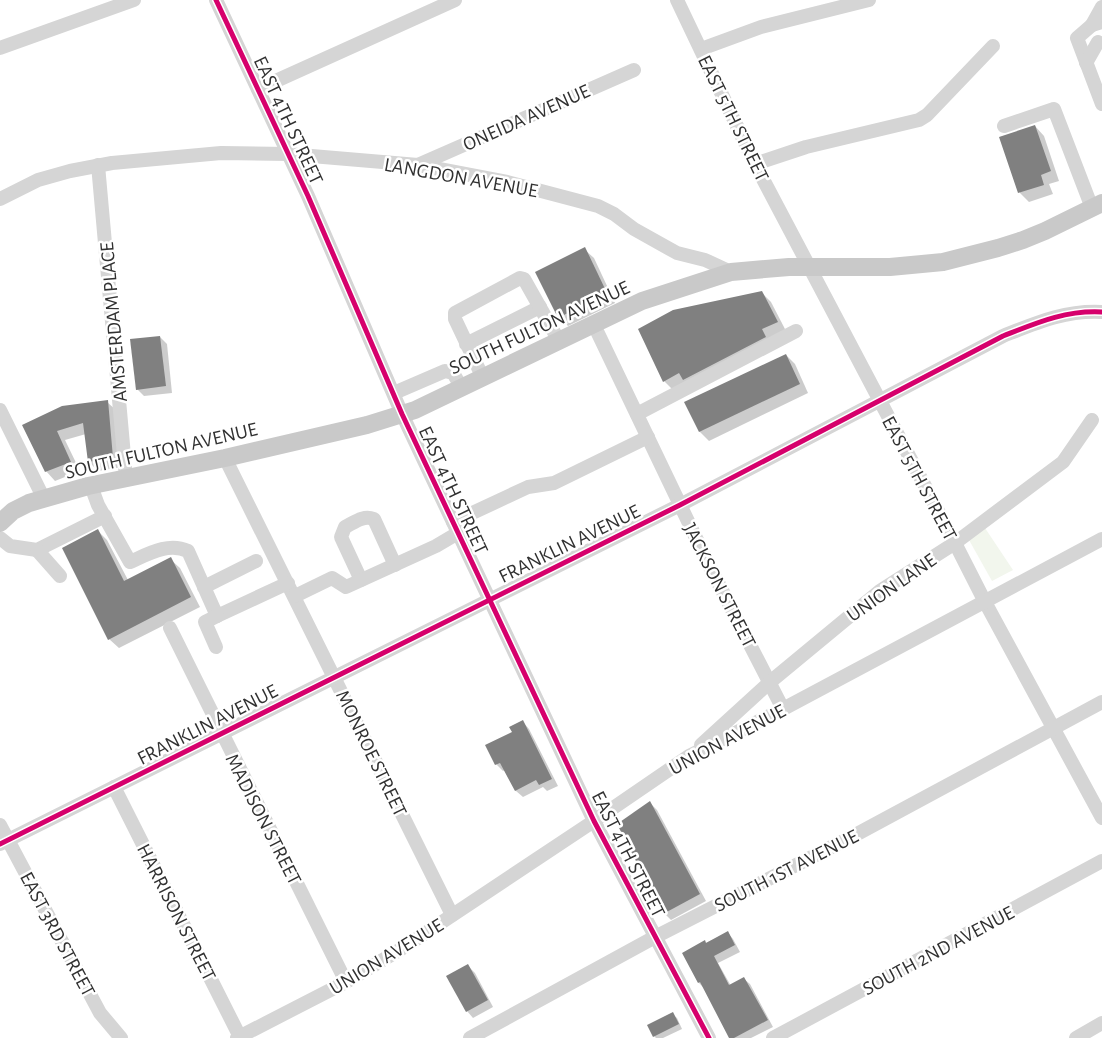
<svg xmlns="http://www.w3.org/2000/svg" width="1102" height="1038" font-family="'Alegreya Sans',sans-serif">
  <rect width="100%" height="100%" fill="#fff"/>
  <path fill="#f2f6ed" d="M 985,528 L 1013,570 L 992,581 L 969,540 Z"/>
  <g fill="#0003">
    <path d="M 1035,126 L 1044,136 L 1059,181 L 1049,184 L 1053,194 L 1029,202 L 1020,193 L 1001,138 Z"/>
    <path d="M 584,249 L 594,258 L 615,303 L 568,326 L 559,317 Z"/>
    <path d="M 761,292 L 771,302 L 786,331 L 673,390 L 664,381 Z"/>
    <path d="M 160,337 L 167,344 L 172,393 L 144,396 L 137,389 Z"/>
    <path d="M 786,355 L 795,364 L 808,393 L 709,441 L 700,432 L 686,403 Z"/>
    <path d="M 107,402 L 117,411 L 122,467 L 98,471 L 89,462 L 86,434 L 65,440 L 80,471 L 55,481 L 46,471 L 63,407 Z"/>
    <path d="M 98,531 L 107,540 L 128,580 L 170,559 L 180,568 L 200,607 L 119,648 L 109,639 Z"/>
    <path d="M 523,722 L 529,729 L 558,786 L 547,791 L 543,787 L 523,797 L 516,791 L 505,770 L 503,771 L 496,764 Z"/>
    <path d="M 650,803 L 657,810 L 706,901 L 671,920 L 664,913 Z"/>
    <path d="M 728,933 L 733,939 L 740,952 L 718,963 L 731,986 L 744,979 L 750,984 L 773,1027 L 751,1038 L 731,1038 L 705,989 L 699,983 L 683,953 Z"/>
    <path d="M 468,966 L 475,973 L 493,1007 L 473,1018 L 467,1011 Z"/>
    <path d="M 672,1014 L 677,1018 L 682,1029 L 663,1038 L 656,1038 L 654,1036 Z"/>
  </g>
  <g fill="#808080">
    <path d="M 1035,125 L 1051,171 L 1041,175 L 1044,185 L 1018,193 L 999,137 Z"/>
    <path d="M 585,247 L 607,293 L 558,318 L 535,272 Z"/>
    <path d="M 762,291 L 778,322 L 762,329 L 766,337 L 683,380 L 679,373 L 663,382 L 638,329 L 673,310 Z"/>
    <path d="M 160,336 L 166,386 L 136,390 L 130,339 Z"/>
    <path d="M 786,354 L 800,384 L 699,432 L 684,402 Z"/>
    <path d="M 108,400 L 113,458 L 88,462 L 83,423 L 57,431 L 71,462 L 45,472 L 22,425 L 62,406 Z"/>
    <path d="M 98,529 L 124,581 L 171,557 L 191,597 L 108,640 L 62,548 Z"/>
    <path d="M 523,720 L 552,779 L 539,785 L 536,780 L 515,791 L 500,763 L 495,765 L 485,745 L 512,732 L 509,727 Z"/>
    <path d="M 650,801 L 700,894 L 663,914 L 617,824 Z"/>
    <path d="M 728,931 L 735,945 L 714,956 L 729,985 L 744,977 L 768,1020 L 734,1038 L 729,1038 L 700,982 L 698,983 L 682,953 L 705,940 L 706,943 Z"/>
    <path d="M 468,964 L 488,1000 L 466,1012 L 446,976 Z"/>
    <path d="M 673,1012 L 679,1024 L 653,1037 L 647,1025 Z"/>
  </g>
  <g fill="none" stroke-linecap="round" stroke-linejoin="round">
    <g stroke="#d5d5d5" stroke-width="14">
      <path d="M 216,0 L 308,196 L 402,414 L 594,821 L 709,1038"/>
      <path d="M 677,0 L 755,164 L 955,543 L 985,602 L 1102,818"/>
      <path d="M 1102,22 L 1092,25 L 1077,38 L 1102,104"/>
      <path d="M 1092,25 L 1102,7"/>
      <path d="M 0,48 L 134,0"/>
      <path d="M 701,49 L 761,27 L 869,0"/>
      <path d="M 1086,63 L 1098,42"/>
      <path d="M 258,89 L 455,0"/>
      <path d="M 1004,126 L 1054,109 L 1092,208"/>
      <path d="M 755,164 L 806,147 L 919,120 L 927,115 L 993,46"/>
      <path d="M 98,165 L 126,478"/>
      <path d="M 418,165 L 634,70"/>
      <path d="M 0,199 L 38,180 L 70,171 L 112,163 L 221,153 L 288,154 L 418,165 L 507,182 L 598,206 L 614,214 L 634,229 L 677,253 L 705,260 L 731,272"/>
      <path d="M 594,325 L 708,563 L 783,709"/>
      <path d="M 466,344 L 540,307"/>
      <path d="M 483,378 L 455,319 L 455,313 L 520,278 L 524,279 L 559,341"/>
      <path d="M 394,393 L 445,371 L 453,373 L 462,388"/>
      <path d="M 0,410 L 44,499"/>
      <path d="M 637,414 L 796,331"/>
      <path d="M 225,458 L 452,915"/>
      <path d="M 91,486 L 98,505 L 130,562 C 148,554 168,542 188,551 L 217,616 L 288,583"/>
      <path d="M 453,522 L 528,487 L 554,483 L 648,437"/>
      <path d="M 0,538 L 10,546 L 37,550 L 105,516"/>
      <path d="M 37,550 L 60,576"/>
      <path d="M 361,580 L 341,537 L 345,527 C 355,522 363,515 374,519 L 395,565"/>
      <path d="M 204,587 L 256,561"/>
      <path d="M 295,596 L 332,578 L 346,587 L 436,546 L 458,533"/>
      <path d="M 170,628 L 346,982"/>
      <path d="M 216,647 L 205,622 L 217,616"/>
      <path d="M 701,745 L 770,682 L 880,591 L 955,543 L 1063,462 L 1092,420"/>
      <path d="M 114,787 L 240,1037"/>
      <path d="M 0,825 L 100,1013 L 121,1038"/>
      <path d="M 0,844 L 680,505 L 1003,336 C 1036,323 1065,310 1102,312"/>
      <path d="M 237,1038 L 346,982 L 406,946 L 594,821 L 689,756 L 783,709 L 1102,539"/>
      <path d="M 470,1038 L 655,937 L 857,834 L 1102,702"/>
      <path d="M 773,1038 L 1102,861"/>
      <path d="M 1076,1038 L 1102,1023"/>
    </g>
    <path stroke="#c9c9c9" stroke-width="18" d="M 0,523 L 13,511 L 29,503 L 88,486 L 225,458 L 367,425 L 415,410 L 642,301 L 731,272 L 789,267 L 890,267 L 943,262 L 998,248 L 1023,240 L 1045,231 L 1102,203"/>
    <defs>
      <g id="cycleway">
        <path d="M 216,0 L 308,196 L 402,414 L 594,821 L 709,1038"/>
        <path d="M 0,844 L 680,505 L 1003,336 C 1036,323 1065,310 1102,312"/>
      </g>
    </defs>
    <use href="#cycleway" stroke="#fff" stroke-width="8"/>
    <use href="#cycleway" stroke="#d6006c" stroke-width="5"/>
  </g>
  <g text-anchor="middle" stroke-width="5" stroke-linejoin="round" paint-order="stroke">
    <g font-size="20" fill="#313131" stroke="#fff">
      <text transform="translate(526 117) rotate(-24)" y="7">ONEIDA AVENUE</text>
      <text transform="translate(734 118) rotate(64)" y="7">EAST 5TH STREET</text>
      <text transform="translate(289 120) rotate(65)" y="7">EAST 4TH STREET</text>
      <text transform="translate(461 177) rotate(10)" y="7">LANGDON AVENUE</text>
      <text transform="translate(113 322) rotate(-95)" y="7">AMSTERDAM PLACE</text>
      <text transform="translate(539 327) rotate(-25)" y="7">SOUTH FULTON AVENUE</text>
      <text transform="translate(161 450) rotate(-13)" y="7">SOUTH FULTON AVENUE</text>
      <text transform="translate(920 478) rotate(62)" y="7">EAST 5TH STREET</text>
      <text transform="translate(454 490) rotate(65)" y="7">EAST 4TH STREET</text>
      <text transform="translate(569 543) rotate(-26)" y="7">FRANKLIN AVENUE</text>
      <text transform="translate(720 585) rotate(63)" y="7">JACKSON STREET</text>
      <text transform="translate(891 587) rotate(-35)" y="7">UNION LANE</text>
      <text transform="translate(207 724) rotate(-27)" y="7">FRANKLIN AVENUE</text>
      <text transform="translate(727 739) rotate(-28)" y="7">UNION AVENUE</text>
      <text transform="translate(372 753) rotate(64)" y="7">MONROE STREET</text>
      <text transform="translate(264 819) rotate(63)" y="7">MADISON STREET</text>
      <text transform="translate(629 854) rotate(63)" y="7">EAST 4TH STREET</text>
      <text transform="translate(786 870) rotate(-27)" y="7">SOUTH 1ST AVENUE</text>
      <text transform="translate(177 912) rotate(63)" y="7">HARRISON STREET</text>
      <text transform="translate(58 934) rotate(62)" y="7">EAST 3RD STREET</text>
      <text transform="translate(938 950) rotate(-28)" y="7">SOUTH 2ND AVENUE</text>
      <text transform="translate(386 956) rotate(-31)" y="7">UNION AVENUE</text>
    </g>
  </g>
</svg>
